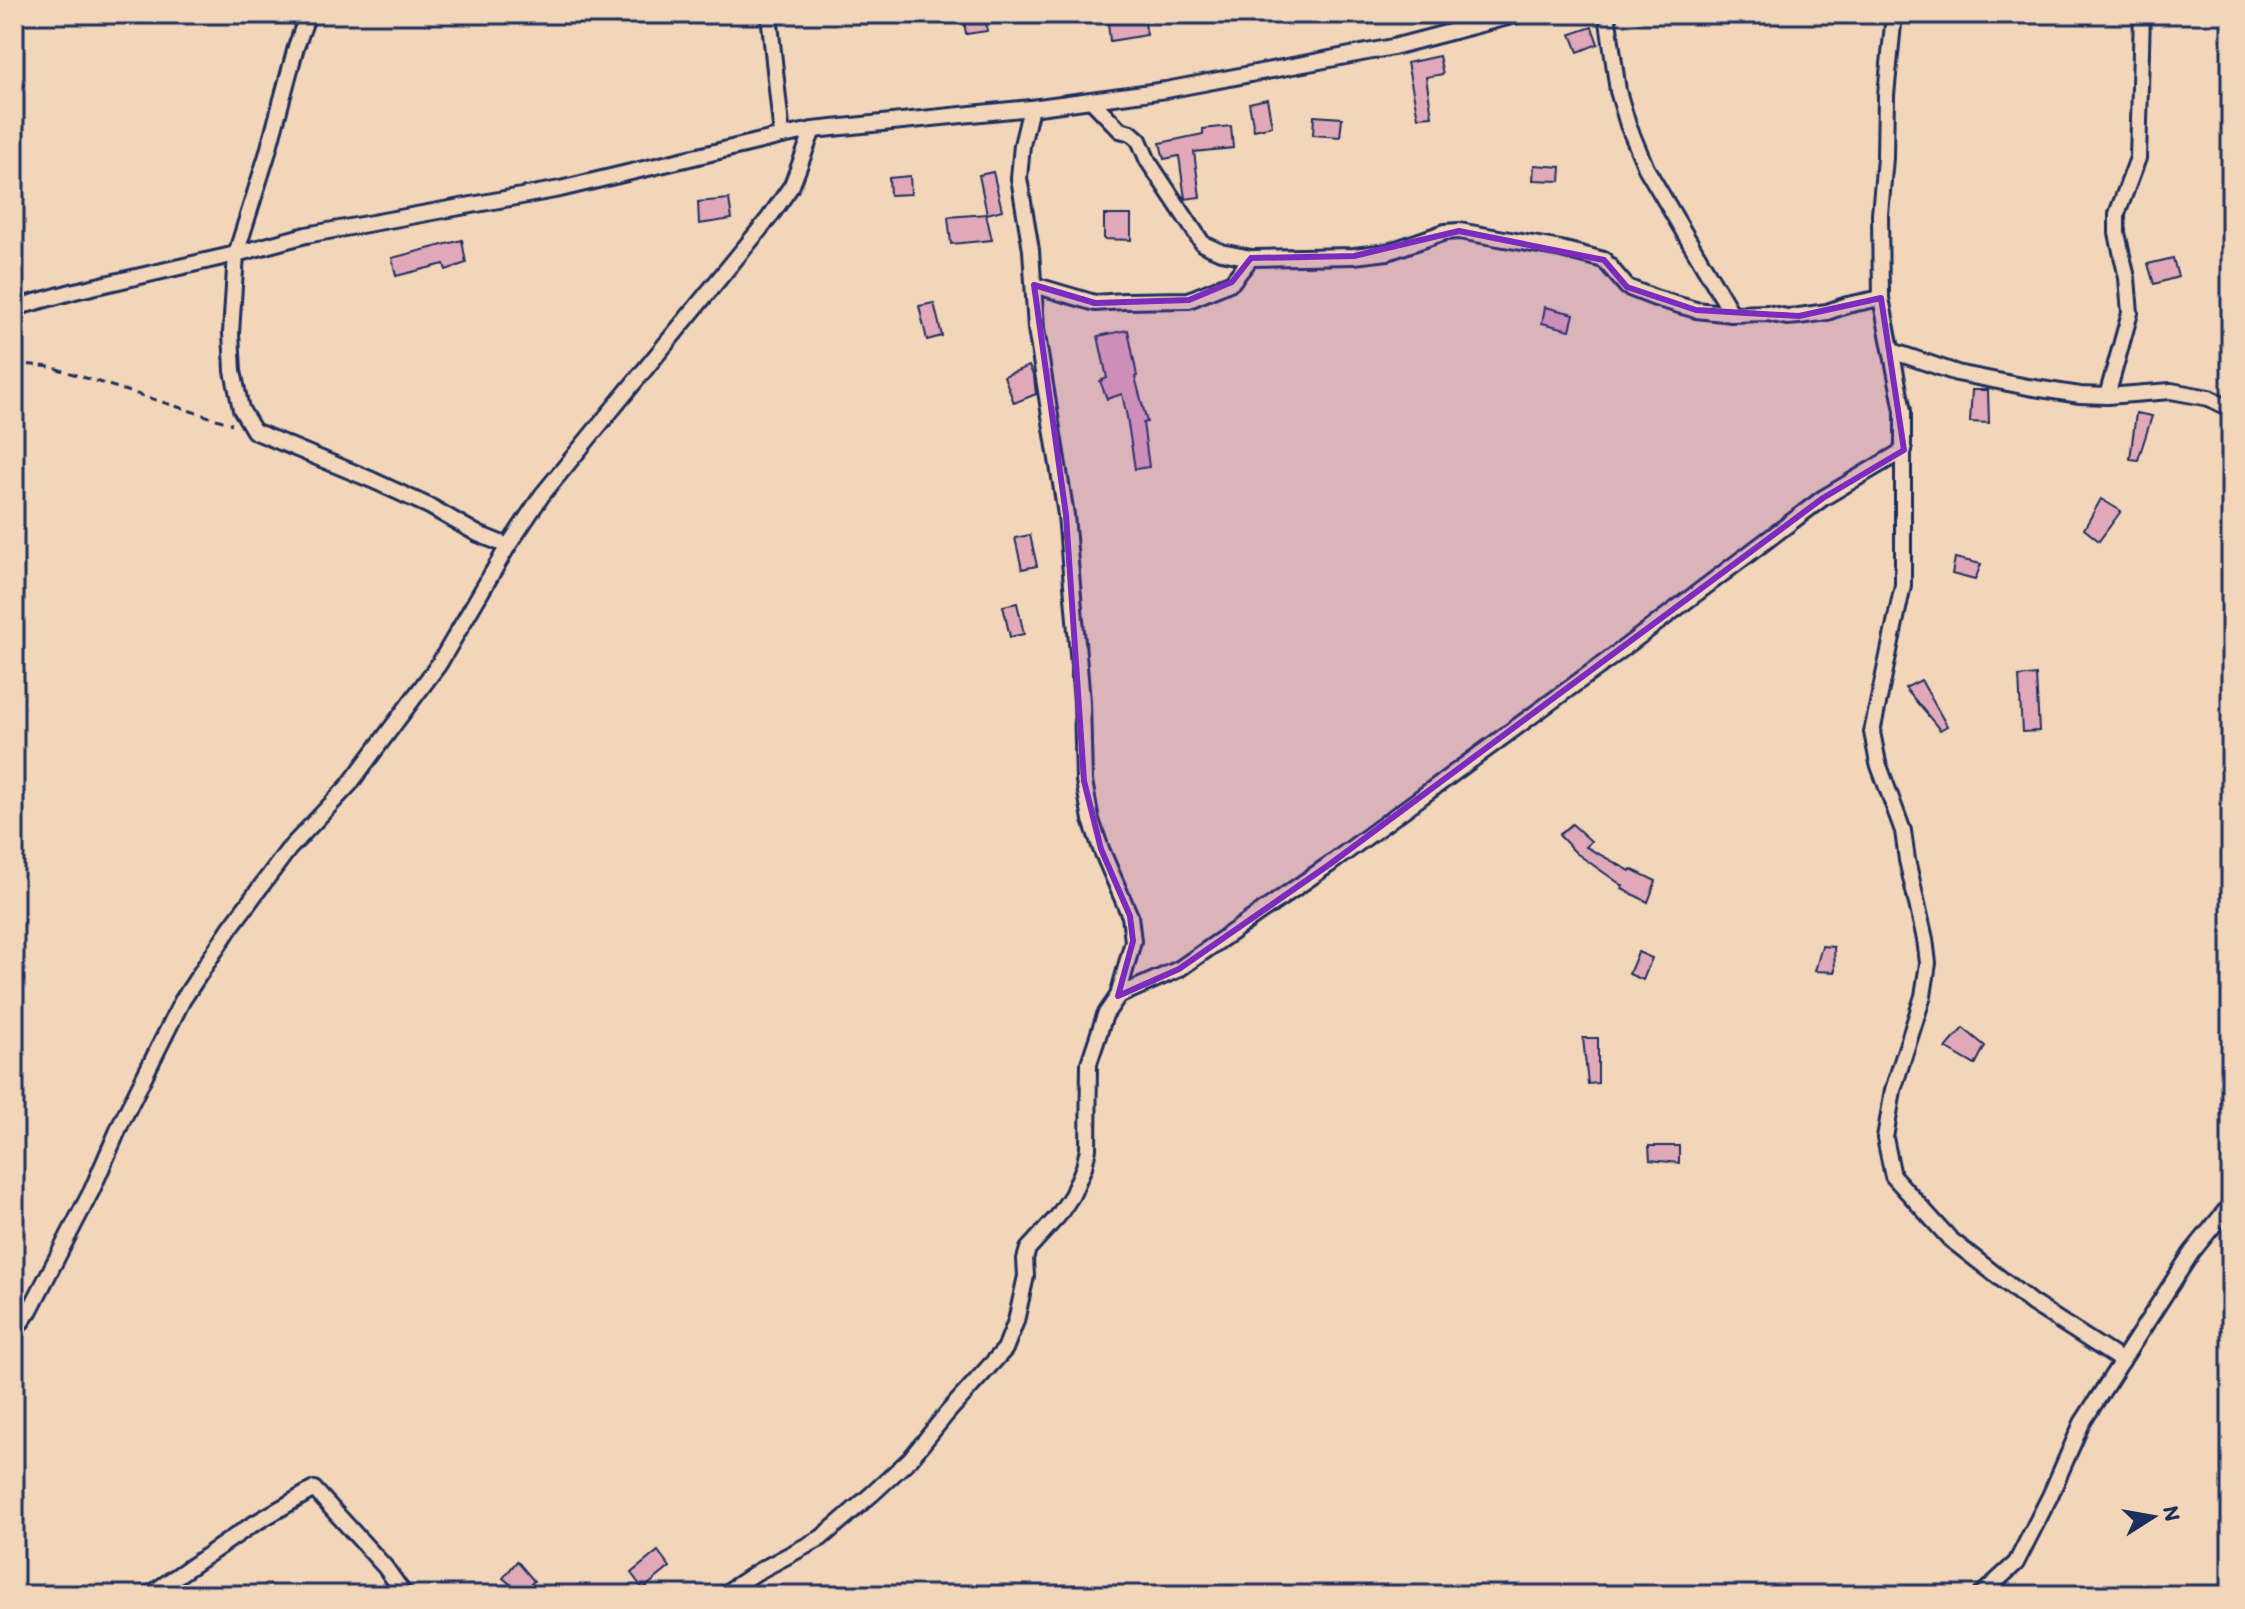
<svg xmlns="http://www.w3.org/2000/svg" width="2245" height="1609" font-family="Itim,sans-serif">
  <rect width="100%" height="100%" fill="#f3d6b9"/>
  <filter id="ink" filterUnits="userSpaceOnUse"><feTurbulence type="fractalNoise" baseFrequency=".0125" numOctaves="2"/><feDisplacementMap in="SourceGraphic" scale="16" xChannelSelector="R" yChannelSelector="G"/><feConvolveMatrix kernelMatrix="1 2 1 2 8 2 1 2 1" color-interpolation-filters="sRGB"/></filter>
  <g filter="url(#ink)">
    <g fill="#e1a8b9" stroke="#1b2f5e" stroke-width="2">
      <path d="M 963,14 L 985,14 L 987,31 L 966,34 Z"/>
      <path d="M 1144,18 L 1147,35 L 1110,41 L 1108,23 Z"/>
      <path d="M 1592,27 L 1598,44 L 1578,52 L 1571,34 Z"/>
      <path d="M 1439,56 L 1443,74 L 1426,77 L 1432,116 L 1418,117 L 1407,63 Z"/>
      <path d="M 1267,99 L 1272,126 L 1254,130 L 1249,103 Z"/>
      <path d="M 1314,116 L 1342,118 L 1340,137 L 1313,135 Z"/>
      <path d="M 1231,126 L 1233,148 L 1194,152 L 1200,197 L 1185,199 L 1179,156 L 1164,159 L 1160,143 L 1203,134 L 1203,129 Z"/>
      <path d="M 1534,165 L 1561,167 L 1560,181 L 1533,180 Z"/>
      <path d="M 993,172 L 1002,210 L 987,214 L 979,175 Z"/>
      <path d="M 910,176 L 911,194 L 890,195 L 889,178 Z"/>
      <path d="M 729,199 L 732,219 L 699,224 L 698,202 Z"/>
      <path d="M 986,214 L 992,240 L 951,244 L 948,217 Z"/>
      <path d="M 1104,215 L 1131,215 L 1131,240 L 1104,239 Z"/>
      <path d="M 462,240 L 466,263 L 446,270 L 444,264 L 396,276 L 392,258 Z"/>
      <path d="M 2173,258 L 2178,277 L 2154,284 L 2148,264 Z"/>
      <path d="M 934,303 L 942,336 L 927,340 L 919,306 Z"/>
      <path d="M 1545,307 L 1574,314 L 1570,330 L 1542,323 Z"/>
      <path d="M 1128,330 L 1137,376 L 1135,377 L 1147,422 L 1143,423 L 1149,467 L 1135,469 L 1127,417 L 1122,394 L 1107,399 L 1100,381 L 1107,378 L 1098,336 Z"/>
      <path d="M 1029,366 L 1034,377 L 1036,394 L 1014,403 L 1004,376 Z"/>
      <path d="M 1972,390 L 1988,390 L 1989,423 L 1970,422 Z"/>
      <path d="M 2136,413 L 2152,416 L 2138,460 L 2130,459 Z"/>
      <path d="M 2101,499 L 2121,511 L 2099,541 L 2084,529 Z"/>
      <path d="M 1030,535 L 1037,566 L 1022,569 L 1015,538 Z"/>
      <path d="M 1955,558 L 1981,564 L 1975,580 L 1952,574 Z"/>
      <path d="M 1017,603 L 1024,634 L 1010,637 L 1003,606 Z"/>
      <path d="M 2036,675 L 2039,731 L 2022,732 L 2019,677 Z"/>
      <path d="M 1921,680 L 1947,726 L 1940,730 L 1905,688 Z"/>
      <path d="M 1572,824 L 1591,841 L 1586,847 L 1630,871 L 1631,869 L 1656,881 L 1648,902 L 1622,889 L 1623,886 L 1576,853 L 1559,835 Z"/>
      <path d="M 1822,946 L 1834,947 L 1835,972 L 1815,971 Z"/>
      <path d="M 1638,952 L 1652,958 L 1643,980 L 1629,974 Z"/>
      <path d="M 1963,1028 L 1985,1046 L 1975,1065 L 1946,1048 Z"/>
      <path d="M 1583,1038 L 1598,1038 L 1598,1083 L 1588,1084 Z"/>
      <path d="M 1649,1146 L 1679,1146 L 1679,1163 L 1650,1160 Z"/>
      <path d="M 658,1551 L 670,1567 L 643,1589 L 631,1573 Z"/>
      <path d="M 517,1561 L 534,1581 L 522,1594 L 503,1578 Z"/>
    </g>
    <g fill="none" stroke-linecap="round" stroke-linejoin="round">
      <defs>
        <g id="minor">
          <path d="M 308,14 L 296,47 L 267,155 L 236,254 L 231,333 L 233,371 L 241,409 L 254,431 L 372,480 L 431,507 L 478,534 L 508,546"/>
          <path d="M 769,14 L 782,136"/>
          <path d="M 1607,14 L 1618,91 L 1628,125 L 1646,168 L 1732,314"/>
          <path d="M 1894,14 L 1886,95 L 1885,158 L 1880,214 L 1881,298 L 1903,411 L 1903,585 L 1872,732 L 1878,763 L 1903,831 L 1907,860 L 1925,939 L 1928,963 L 1923,996 L 1893,1090 L 1885,1138 L 1893,1176 L 1950,1239 L 2032,1303 L 2122,1361"/>
          <path d="M 1091,100 L 1120,130 L 1131,133 L 1139,140 L 1148,161 L 1203,244 L 1221,252 L 1251,258 L 1354,256 L 1388,252 L 1445,232 L 1459,231 L 1561,249 L 1604,260 L 1627,287 L 1655,298 L 1696,310 L 1732,314 L 1767,313 L 1787,317 L 1799,316 L 1827,312 L 1847,305 L 1881,298"/>
          <path d="M 1034,285 L 1095,303 L 1124,301 L 1189,300 L 1232,282 L 1251,258"/>
          <path d="M 14,308 L 75,291 L 236,254 L 306,235 L 560,189 L 782,136 L 813,130 L 1031,108 L 1166,90 L 1393,47 L 1519,14"/>
          <path d="M 1892,351 L 1957,373 L 2028,387 L 2080,395 L 2107,396 L 2171,391 L 2209,398 L 2231,409"/>
          <path d="M 2107,396 L 2130,313 L 2127,278 L 2117,233 L 2117,214 L 2138,158 L 2142,14"/>
          <path d="M 1118,996 L 1179,969 L 1330,864 L 1612,657 L 1823,498 L 1904,450"/>
          <path d="M 14,1332 L 30,1310 L 64,1244 L 92,1190 L 122,1121 L 182,1001 L 230,928 L 288,850 L 349,785 L 439,664 L 508,546 L 542,495 L 769,218 L 792,185 L 813,130"/>
          <path d="M 149,1595 L 250,1526 L 314,1489 L 385,1567 L 405,1595"/>
          <path d="M 722,1595 L 757,1572 L 821,1538 L 872,1494 L 910,1459 L 948,1412 L 1005,1349 L 1016,1321 L 1026,1276 L 1025,1259 L 1028,1249 L 1058,1216 L 1072,1195 L 1084,1167 L 1088,1149 L 1089,1063 L 1105,1015 L 1118,996 L 1133,941 L 1130,916 L 1101,849 L 1091,820 L 1084,781 L 1082,701 L 1066,515 L 1036,329 L 1031,250 L 1019,178 L 1022,145 L 1031,108"/>
          <path d="M 1981,1595 L 2016,1563 L 2050,1496 L 2082,1423 L 2192,1252 L 2231,1204"/>
        </g>
      </defs>
      <use href="#minor" stroke="#1b2f5e" stroke-width="20"/>
      <path stroke="#1b2f5e" stroke-width="3" stroke-dasharray="8 6" stroke-linecap="butt" d="M 14,363 L 51,367 L 232,424"/>
      <use href="#minor" stroke="#f3d6b9" stroke-width="14"/>
    </g>
  </g>
  <path fill="#7b2cbf" fill-opacity="0.2" stroke="#7b2cbf" stroke-width="6" stroke-linejoin="round" d="M 1459,231 L 1604,260 L 1627,287 L 1696,310 L 1799,316 L 1881,298 L 1904,450 L 1823,498 L 1330,864 L 1179,969 L 1118,996 L 1133,941 L 1130,916 L 1101,849 L 1084,781 L 1066,515 L 1034,285 L 1095,303 L 1189,300 L 1232,282 L 1251,258 L 1354,256 Z"/>
  <rect width="2245" height="1609" fill="none" stroke="#f3d6b9" stroke-width="48"/>
  <rect x="24" y="24" width="2197" height="1561" fill="none" stroke="#1b2f5e" stroke-width="3" filter="url(#ink)"/>
  <g transform="translate(2153 1517) rotate(79)" stroke="#f3d6b9" stroke-width="6" paint-order="stroke">
  <path d="M0-6L14 30L0 20L-14 30Z" fill="#1b2f5e"/>
  <text y="-12" font-size="22" font-weight="bold" text-anchor="middle" fill="#1b2f5e">N</text>
  </g>
</svg>
